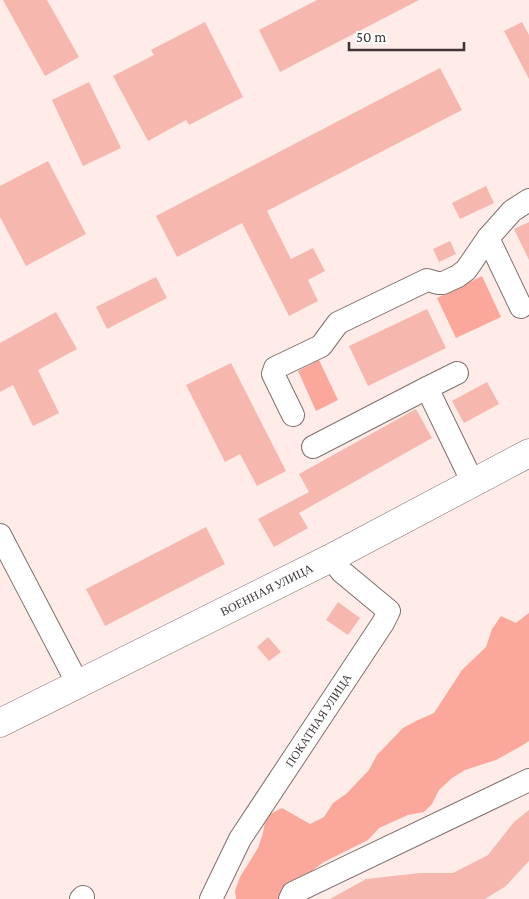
<svg xmlns="http://www.w3.org/2000/svg" width="529" height="899" font-family="'Crimson Pro',serif">
  <rect width="100%" height="100%" fill="#ffece8"/>
  <g fill="#fca79b">
    <path d="M 482,276 L 501,317 L 456,338 L 437,298 Z"/>
    <path d="M 319,360 L 338,400 L 316,411 L 298,371 Z"/>
    <path d="M 529,613 L 529,741 L 523,745 L 496,760 L 465,770 L 452,778 L 439,790 L 432,804 L 424,812 L 408,815 L 379,828 L 368,840 L 324,862 L 287,889 L 280,899 L 236,899 L 235,891 L 240,877 L 258,848 L 263,833 L 266,816 L 282,808 L 310,824 L 324,817 L 333,803 L 346,794 L 369,770 L 377,755 L 403,728 L 418,720 L 434,713 L 462,670 L 486,647 L 492,629 L 501,616 L 516,623 Z"/>
  </g>
  <g fill="#f6b7ae">
    <path d="M 3,0 L 47,0 L 79,57 L 45,76 Z"/>
    <path d="M 317,0 L 419,0 L 280,72 L 259,30 Z"/>
    <path d="M 205,22 L 243,97 L 189,125 L 186,120 L 148,141 L 113,76 L 154,55 L 151,50 Z"/>
    <path d="M 522,22 L 529,35 L 529,79 L 504,31 Z"/>
    <path d="M 440,68 L 462,110 L 267,211 L 291,259 L 313,248 L 325,271 L 308,280 L 318,301 L 289,316 L 242,223 L 177,257 L 156,216 Z"/>
    <path d="M 89,82 L 121,148 L 83,166 L 52,100 Z"/>
    <path d="M 48,161 L 86,234 L 26,266 L 0,217 L 0,186 Z"/>
    <path d="M 486,186 L 494,203 L 460,219 L 452,203 Z"/>
    <path d="M 529,222 L 529,260 L 514,229 Z"/>
    <path d="M 450,241 L 456,254 L 439,262 L 433,249 Z"/>
    <path d="M 156,277 L 167,298 L 107,329 L 96,307 Z"/>
    <path d="M 427,309 L 446,348 L 368,386 L 349,346 Z"/>
    <path d="M 56,312 L 77,349 L 38,370 L 59,413 L 33,426 L 13,385 L 0,392 L 0,343 Z"/>
    <path d="M 231,363 L 286,471 L 257,486 L 240,454 L 225,462 L 186,385 Z"/>
    <path d="M 487,382 L 499,404 L 464,423 L 452,401 Z"/>
    <path d="M 416,409 L 432,438 L 299,513 L 308,528 L 274,547 L 258,519 L 309,492 L 299,474 Z"/>
    <path d="M 206,527 L 225,564 L 105,626 L 86,589 Z"/>
    <path d="M 338,602 L 360,618 L 348,635 L 326,620 Z"/>
    <path d="M 268,637 L 281,652 L 269,661 L 257,647 Z"/>
    <path d="M 529,810 L 529,861 L 506,886 L 485,899 L 330,899 L 366,879 L 420,873 L 453,873 L 488,855 L 514,822 Z"/>
  </g>
  <g fill="none" stroke-linecap="round" stroke-linejoin="round">
    <defs>
      <g id="minor">
        <path d="M 488,238 L 521,307"/>
        <path d="M 457,373 L 427,388 L 473,483"/>
        <path d="M 293,415 L 273,374 L 275,368 L 321,346 L 338,323 L 427,280 L 438,283 L 443,283 L 458,276 L 466,270 L 488,238 L 512,211 L 529,200"/>
        <path d="M 313,447 L 427,388"/>
        <path d="M 0,535 L 78,684"/>
        <path d="M 81,899 L 83,897"/>
        <path id="s1" d="M 211,899 L 240,839 L 383,623 L 389,611 L 342,572 L 331,558"/>
        <path d="M 290,899 L 293,893 L 529,780"/>
      </g>
      <g id="major">
        <path id="s2" d="M 0,723 L 331,558 L 529,453"/>
      </g>
    </defs>
    <use href="#minor" stroke="#806f6c" stroke-width="24"/>
    <use href="#major" stroke="#806f6c" stroke-width="29"/>
    <use href="#minor" stroke="#fff" stroke-width="22"/>
    <use href="#major" stroke="#fff" stroke-width="28"/>
  </g>
  <g text-anchor="middle" stroke-width="4" stroke-linejoin="round" paint-order="stroke">
    <g font-size="12" fill="#3d3534" stroke="#fff">
      <text dy="4" stroke="none"><textPath href="#s2" startOffset="298">ВОЕННАЯ УЛИЦА</textPath></text>
      <text dy="4" stroke="none"><textPath href="#s1" startOffset="209">ПОКАТНАЯ УЛИЦА</textPath></text>
    </g>
  </g>
  <path d="M349 42v8h115v-8" fill="none" stroke="#3d3534" stroke-width="2.5"/>
  <text x="356" y="42" font-size="15" fill="#3d3534" stroke="#ffffff" stroke-width="4" paint-order="stroke">50 m</text>
</svg>
